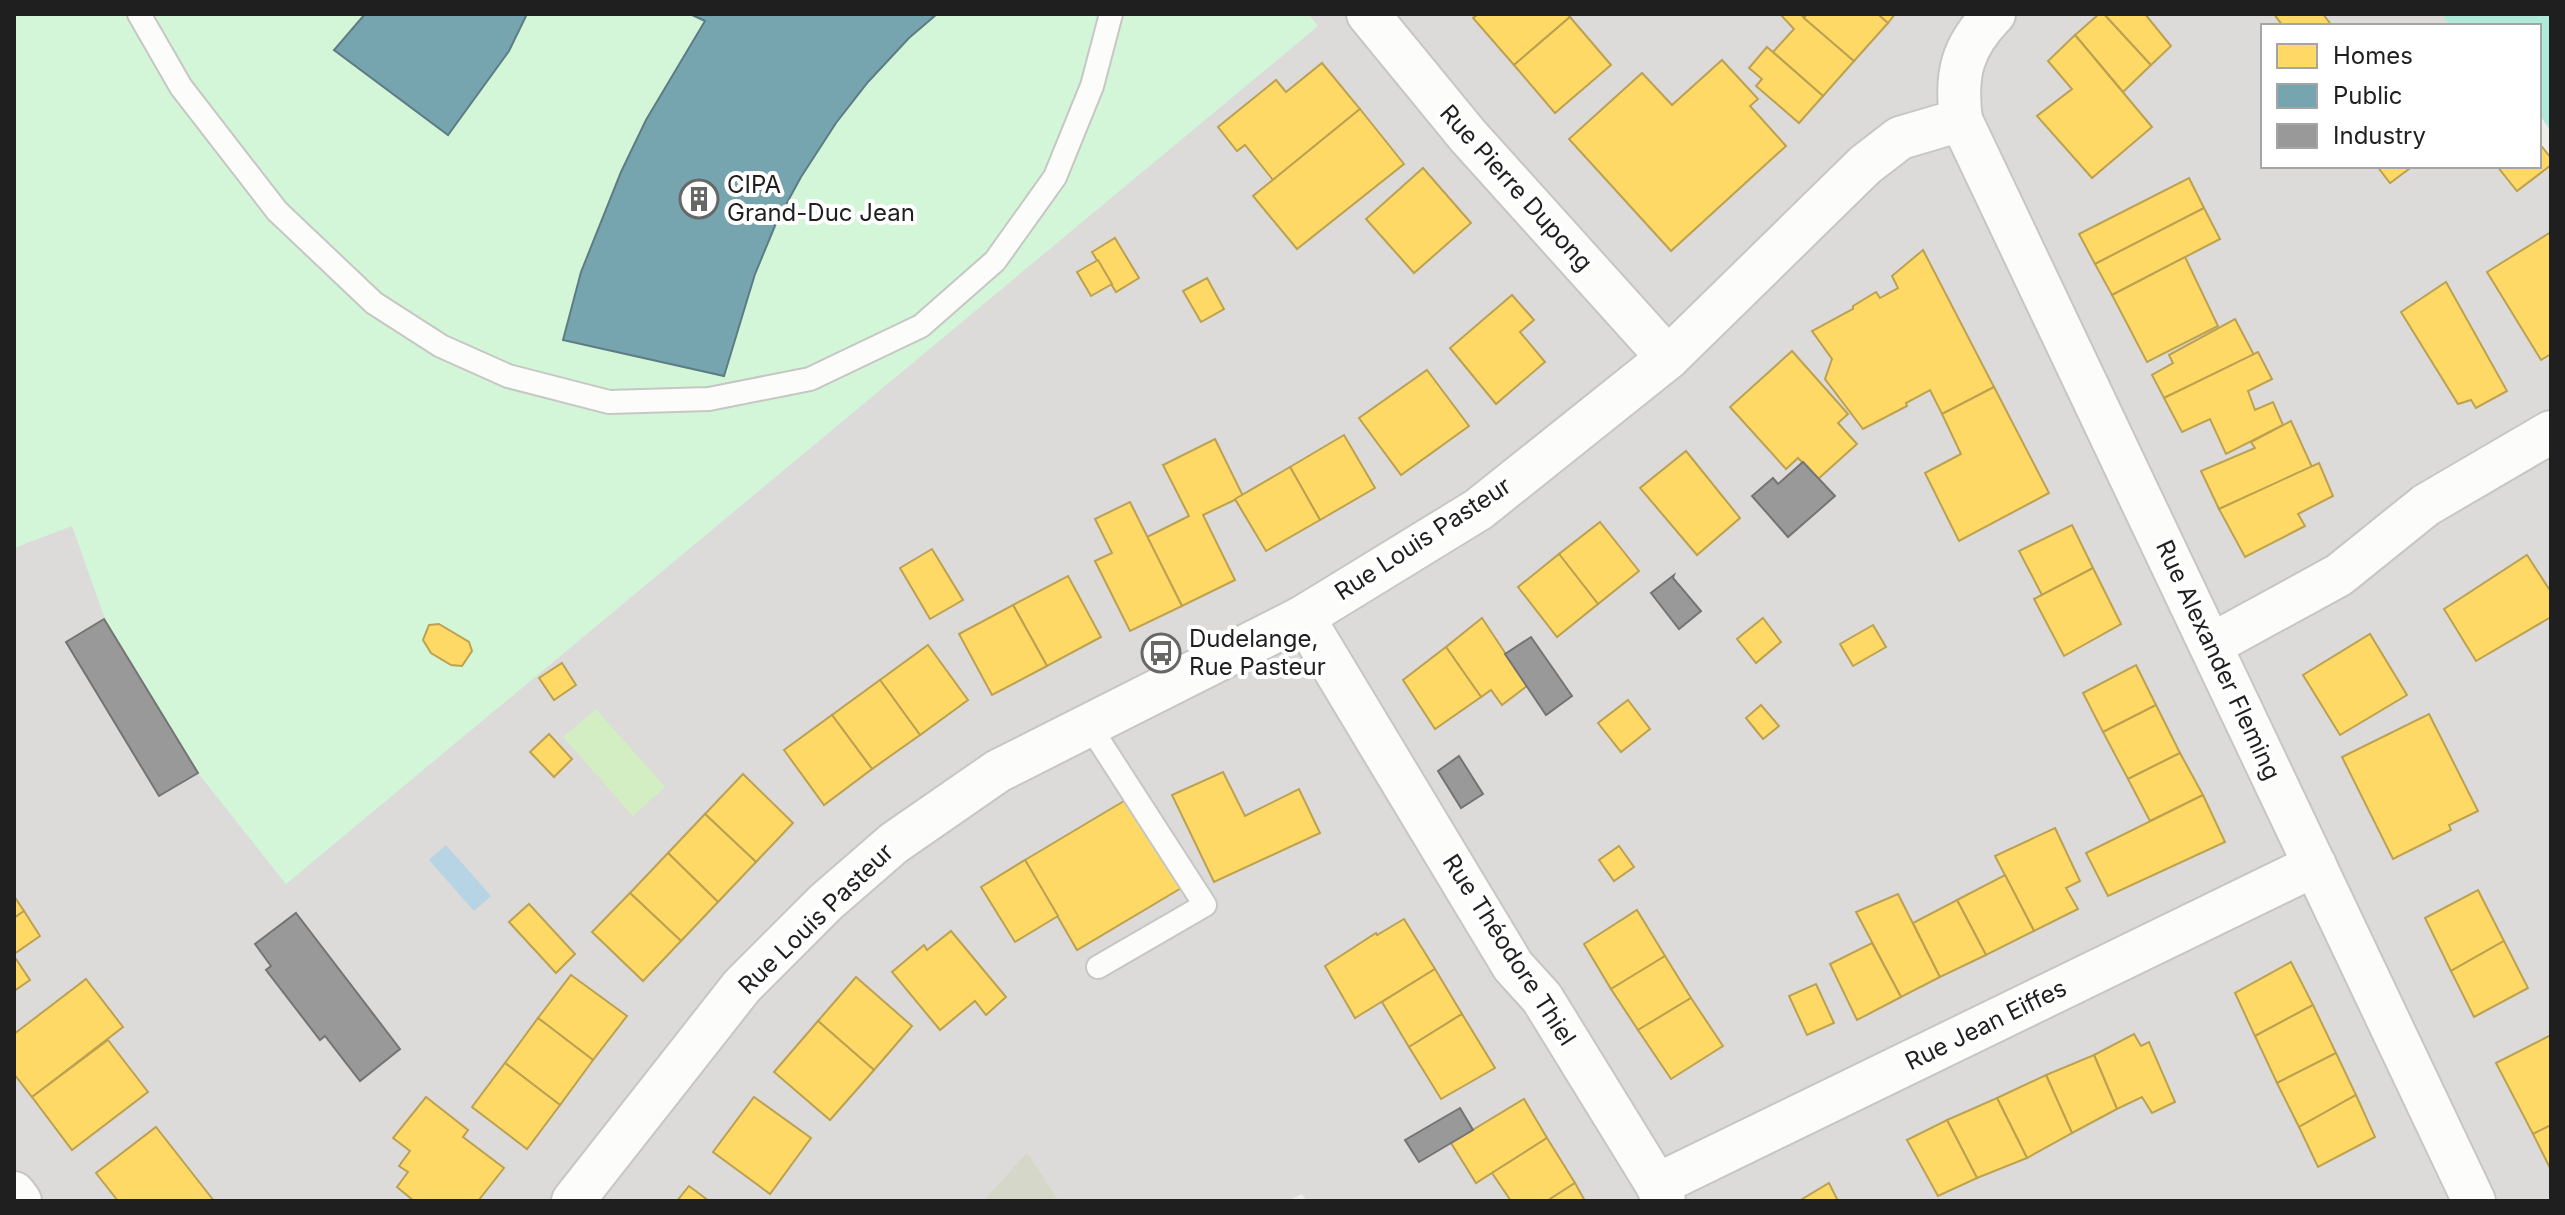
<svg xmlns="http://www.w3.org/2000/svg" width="2565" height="1215" font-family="Inter,sans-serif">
  <rect width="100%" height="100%" fill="#edece7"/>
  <path fill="#dcdbd9" d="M 14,14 L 2442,14 L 2450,26 L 2263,26 L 2263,166 L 2539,166 L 2539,154 L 2551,172 L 2551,1201 L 1307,1201 L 1302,1194 L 1287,1201 L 1059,1201 L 1027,1152 L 983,1201 L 14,1201 Z"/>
  <path fill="#d5d7c8" d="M 1027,1152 L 1059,1201 L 983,1201 Z"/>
  <path fill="#d3eec3" d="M 596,709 L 665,787 L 633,816 L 563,737 Z"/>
  <path fill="#d3f6d8" d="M 14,14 L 1308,14 L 1318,26 L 286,884 L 198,773 L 105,619 L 72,526 L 14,548 Z"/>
  <path fill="#aee9d9" d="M 2442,14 L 2551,14 L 2551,131 L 2539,114 L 2539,26 L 2450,26 Z"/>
  <path fill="#b7d4e4" d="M 446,845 L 491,896 L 474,911 L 429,860 Z"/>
  <g fill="#ffd966" stroke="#bca151" stroke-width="2">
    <path d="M 1478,14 L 1567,14 L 1570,17 L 1514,65 L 1473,18 Z"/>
    <path d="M 1780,14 L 1800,14 L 1854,61 L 1823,96 L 1773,52 L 1794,29 Z"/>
    <path d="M 1807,14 L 1878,14 L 1888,23 L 1854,61 L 1804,18 Z"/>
    <path d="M 1878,14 L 1895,14 L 1888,23 Z"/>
    <path d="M 2099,14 L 2104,14 L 2151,65 L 2123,92 L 2075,35 Z"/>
    <path d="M 2104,14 L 2145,14 L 2171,46 L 2151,65 Z"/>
    <path d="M 2274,14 L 2323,14 L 2332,26 L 2283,26 Z"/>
    <path d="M 1570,17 L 1611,65 L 1555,113 L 1514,65 Z"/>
    <path d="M 2075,35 L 2152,127 L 2092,178 L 2037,116 L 2072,89 L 2048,61 Z"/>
    <path d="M 1767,47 L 1823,96 L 1799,123 L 1756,86 L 1762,79 L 1749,68 Z"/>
    <path d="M 1722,60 L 1758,99 L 1750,106 L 1786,146 L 1671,251 L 1569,139 L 1642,73 L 1672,105 Z"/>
    <path d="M 1322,63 L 1360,109 L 1273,180 L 1245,145 L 1237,151 L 1218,127 L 1276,80 L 1286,92 Z"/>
    <path d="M 1360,109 L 1404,164 L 1297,249 L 1253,196 Z"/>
    <path d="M 2539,143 L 2551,158 L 2551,165 L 2517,191 L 2497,166 L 2539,166 Z"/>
    <path d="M 2377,166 L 2413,166 L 2390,183 Z"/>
    <path d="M 1423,168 L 1471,223 L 1414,273 L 1366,219 Z"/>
    <path d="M 2189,178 L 2204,208 L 2095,264 L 2079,234 Z"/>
    <path d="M 2204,208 L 2220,239 L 2112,295 L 2095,264 Z"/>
    <path d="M 2551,232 L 2551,354 L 2541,360 L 2487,272 Z"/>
    <path d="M 1115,238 L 1139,278 L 1116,292 L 1092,252 Z"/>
    <path d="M 1923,250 L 1994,387 L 1942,414 L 1930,390 L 1906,403 L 1907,406 L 1863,429 L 1825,379 L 1832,359 L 1812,331 L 1853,309 L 1853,306 L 1876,292 L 1880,298 L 1898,288 L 1892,276 Z"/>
    <path d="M 2185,257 L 2218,326 L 2147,362 L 2112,295 Z"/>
    <path d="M 1098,260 L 1112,284 L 1091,296 L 1077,272 Z"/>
    <path d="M 1207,278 L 1224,309 L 1201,322 L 1183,291 Z"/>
    <path d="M 2446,282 L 2507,391 L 2476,408 L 2471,400 L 2458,404 L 2401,312 Z"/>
    <path d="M 1512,295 L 1534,320 L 1520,332 L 1545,362 L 1496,404 L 1450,348 Z"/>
    <path d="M 2235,319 L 2254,355 L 2164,398 L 2152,375 L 2173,363 L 2169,355 Z"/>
    <path d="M 1792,351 L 1848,414 L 1838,423 L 1857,444 L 1818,479 L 1798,458 L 1786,469 L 1730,407 Z"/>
    <path d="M 2258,352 L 2272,379 L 2248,391 L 2255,410 L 2273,402 L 2283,425 L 2226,454 L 2210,419 L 2182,432 L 2164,398 Z"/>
    <path d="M 1427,370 L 1469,426 L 1401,475 L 1359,418 Z"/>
    <path d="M 1994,387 L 2049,493 L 1959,541 L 1925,473 L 1961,454 L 1942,414 Z"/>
    <path d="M 2291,421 L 2312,467 L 2219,509 L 2201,471 L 2255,448 L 2251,442 Z"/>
    <path d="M 1344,435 L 1375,488 L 1320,520 L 1290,467 Z"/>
    <path d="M 1215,439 L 1243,496 L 1203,515 L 1235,580 L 1182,606 L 1147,537 L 1189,516 L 1163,465 Z"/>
    <path d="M 1686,451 L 1740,518 L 1697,555 L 1640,488 Z"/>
    <path d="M 2319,463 L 2333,496 L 2298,514 L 2305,526 L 2245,557 L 2219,509 Z"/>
    <path d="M 1290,467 L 1320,520 L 1266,551 L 1235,499 Z"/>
    <path d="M 1130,502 L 1182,606 L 1130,631 L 1095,561 L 1112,553 L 1095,519 Z"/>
    <path d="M 1600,522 L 1639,571 L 1598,604 L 1559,554 Z"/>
    <path d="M 2072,525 L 2093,568 L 2042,595 L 2019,551 Z"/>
    <path d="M 932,549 L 963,600 L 930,619 L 900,568 Z"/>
    <path d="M 1559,554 L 1598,604 L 1557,637 L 1518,587 Z"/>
    <path d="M 2527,555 L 2551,592 L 2551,617 L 2476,661 L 2444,609 Z"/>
    <path d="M 2093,568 L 2121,624 L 2064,656 L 2034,599 Z"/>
    <path d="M 1068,576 L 1101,637 L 1047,666 L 1013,605 Z"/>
    <path d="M 1013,605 L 1047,666 L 992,695 L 959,634 Z"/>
    <path d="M 1482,618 L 1527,686 L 1502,705 L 1491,690 L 1481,697 L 1446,647 Z"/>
    <path d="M 1763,618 L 1781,642 L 1756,663 L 1737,639 Z"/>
    <path d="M 439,624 L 469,642 L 472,651 L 462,666 L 451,665 L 431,653 L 423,640 L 429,625 Z"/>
    <path d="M 1873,625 L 1886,647 L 1853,666 L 1840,644 Z"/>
    <path d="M 2370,634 L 2407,695 L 2340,735 L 2303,675 Z"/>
    <path d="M 928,645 L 968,700 L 920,735 L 880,680 Z"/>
    <path d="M 1446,647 L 1481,697 L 1435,729 L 1403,680 Z"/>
    <path d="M 562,663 L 576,685 L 554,700 L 539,678 Z"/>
    <path d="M 2136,665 L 2156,705 L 2103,732 L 2083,693 Z"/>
    <path d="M 880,680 L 920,735 L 872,769 L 832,715 Z"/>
    <path d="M 1628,700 L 1650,729 L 1621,752 L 1598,723 Z"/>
    <path d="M 1761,705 L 1779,726 L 1763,739 L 1746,718 Z"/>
    <path d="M 2156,705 L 2180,753 L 2128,779 L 2103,732 Z"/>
    <path d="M 2429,714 L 2478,811 L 2449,825 L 2451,830 L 2393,859 L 2342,757 Z"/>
    <path d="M 832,715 L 872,769 L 824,805 L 784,750 Z"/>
    <path d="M 549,734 L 572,759 L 554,777 L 530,752 Z"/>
    <path d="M 2180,753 L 2203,795 L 2150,821 L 2128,779 Z"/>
    <path d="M 1223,772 L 1245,816 L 1299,789 L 1320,833 L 1214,882 L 1172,795 Z"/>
    <path d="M 743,774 L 793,823 L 756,862 L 705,814 Z"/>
    <path d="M 2203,795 L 2225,842 L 2108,896 L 2086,853 Z"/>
    <path d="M 1129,798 L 1183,887 L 1077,950 L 1025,860 Z"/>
    <path d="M 705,814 L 756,862 L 718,902 L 668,853 Z"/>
    <path d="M 2055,828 L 2080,881 L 2066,888 L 2078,909 L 2034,931 L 1995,856 Z"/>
    <path d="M 1619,846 L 1634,867 L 1614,881 L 1599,860 Z"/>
    <path d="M 668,853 L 718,902 L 681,941 L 630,893 Z"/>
    <path d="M 1025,860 L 1058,916 L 1015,942 L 981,887 Z"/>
    <path d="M 2005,875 L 2034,931 L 1986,955 L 1957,900 Z"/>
    <path d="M 2478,890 L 2504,941 L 2451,971 L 2425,918 Z"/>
    <path d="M 630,893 L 681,941 L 643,981 L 592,932 Z"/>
    <path d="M 1898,894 L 1940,977 L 1901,997 L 1856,912 Z"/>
    <path d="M 14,896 L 24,911 L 14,918 Z"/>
    <path d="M 1957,900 L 1986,955 L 1940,977 L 1913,923 Z"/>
    <path d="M 529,904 L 575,954 L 556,973 L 509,922 Z"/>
    <path d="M 1637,910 L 1665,956 L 1611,989 L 1584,944 Z"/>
    <path d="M 24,911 L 40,936 L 14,954 L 14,918 Z"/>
    <path d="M 1404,919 L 1435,969 L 1355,1018 L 1325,966 L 1376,933 L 1377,935 Z"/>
    <path d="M 951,931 L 1006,997 L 986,1015 L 975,1001 L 940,1030 L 892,972 L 924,945 L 927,950 Z"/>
    <path d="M 2504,941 L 2528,988 L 2474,1017 L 2451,971 Z"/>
    <path d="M 1872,943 L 1901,997 L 1857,1020 L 1830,964 Z"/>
    <path d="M 14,956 L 30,980 L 14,991 Z"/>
    <path d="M 1665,956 L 1691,998 L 1638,1030 L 1611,989 Z"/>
    <path d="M 2291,962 L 2313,1005 L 2255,1036 L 2235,993 Z"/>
    <path d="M 1435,969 L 1462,1014 L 1409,1047 L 1382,1002 Z"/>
    <path d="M 571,975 L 627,1016 L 593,1060 L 538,1018 Z"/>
    <path d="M 856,977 L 912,1026 L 874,1070 L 818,1021 Z"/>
    <path d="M 86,979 L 123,1027 L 32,1097 L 14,1074 L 14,1034 Z"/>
    <path d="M 1816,984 L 1834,1023 L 1807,1035 L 1789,996 Z"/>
    <path d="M 1691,998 L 1723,1046 L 1671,1079 L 1638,1030 Z"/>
    <path d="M 2313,1005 L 2336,1053 L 2277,1083 L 2255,1036 Z"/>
    <path d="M 1462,1014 L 1495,1068 L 1441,1099 L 1409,1047 Z"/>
    <path d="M 538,1018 L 593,1060 L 560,1105 L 505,1063 Z"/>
    <path d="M 818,1021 L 874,1070 L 830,1120 L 774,1072 Z"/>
    <path d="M 2134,1034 L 2141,1046 L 2149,1042 L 2175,1102 L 2152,1113 L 2142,1097 L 2117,1109 L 2094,1055 Z"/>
    <path d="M 2551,1035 L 2551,1125 L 2533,1134 L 2496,1063 Z"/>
    <path d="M 108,1040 L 148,1092 L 72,1150 L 32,1097 Z"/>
    <path d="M 2336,1053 L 2356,1095 L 2299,1127 L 2277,1083 Z"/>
    <path d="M 2094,1055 L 2117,1109 L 2072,1133 L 2046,1075 Z"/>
    <path d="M 505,1063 L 560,1105 L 527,1149 L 472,1107 Z"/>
    <path d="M 2046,1075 L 2072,1133 L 2027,1158 L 1997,1098 Z"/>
    <path d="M 2356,1095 L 2375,1137 L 2318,1167 L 2299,1127 Z"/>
    <path d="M 426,1097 L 468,1130 L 463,1137 L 504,1168 L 478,1201 L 414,1201 L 397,1187 L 408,1172 L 399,1166 L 410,1151 L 393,1138 Z"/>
    <path d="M 754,1097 L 811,1138 L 770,1194 L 713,1152 Z"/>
    <path d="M 1997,1098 L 2027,1158 L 1977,1178 L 1947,1120 Z"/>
    <path d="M 1524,1099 L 1547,1138 L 1476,1183 L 1451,1143 Z"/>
    <path d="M 1947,1120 L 1977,1178 L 1938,1196 L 1907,1140 Z"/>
    <path d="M 2551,1125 L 2551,1170 L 2533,1134 Z"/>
    <path d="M 156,1127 L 214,1201 L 118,1201 L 96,1173 Z"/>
    <path d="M 1547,1138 L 1575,1183 L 1547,1201 L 1511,1201 L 1492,1173 Z"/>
    <path d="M 1575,1183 L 1585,1201 L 1547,1201 Z"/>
    <path d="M 1829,1183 L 1838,1201 L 1799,1201 Z"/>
    <path d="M 689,1186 L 709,1201 L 677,1201 Z"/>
  </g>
  <g fill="#76a5af" stroke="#5c7d84" stroke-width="2">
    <path d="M 365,14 L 527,14 L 509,51 L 448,135 L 334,50 Z"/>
    <path d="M 690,14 L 937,14 L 909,38 L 868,82 L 836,123 L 801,177 L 777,221 L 755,274 L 724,376 L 563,340 L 581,272 L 621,172 L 646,120 L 705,21 Z"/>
  </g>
  <g fill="#999" stroke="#747474" stroke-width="2">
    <path d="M 1803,462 L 1835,496 L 1788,537 L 1752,496 L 1773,478 L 1778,484 Z"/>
    <path d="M 1674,575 L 1673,578 L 1701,611 L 1679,629 L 1651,593 Z"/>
    <path d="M 104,619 L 198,773 L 159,796 L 66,642 Z"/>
    <path d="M 1531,637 L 1572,696 L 1546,715 L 1505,654 Z"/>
    <path d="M 1459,756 L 1483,794 L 1461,808 L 1438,771 Z"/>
    <path d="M 296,913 L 400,1049 L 360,1081 L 325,1036 L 320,1040 L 266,970 L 271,966 L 255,944 Z"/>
    <path d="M 1460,1108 L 1473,1130 L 1419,1162 L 1405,1140 Z"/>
  </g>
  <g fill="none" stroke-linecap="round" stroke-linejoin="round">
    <defs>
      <g id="service">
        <path d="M 139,14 L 181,87 L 277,211 L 374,303 L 441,346 L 508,376 L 609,402 L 709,399 L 810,379 L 921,326 L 995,261 L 1055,177 L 1092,86 L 1111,14"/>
        <path d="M 1089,725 L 1205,905 L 1098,967"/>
      </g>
      <g id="minor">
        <path d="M 1368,14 L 1468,136 L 1668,358"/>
        <path d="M 1994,14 C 1962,47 1955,74 1961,120 L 2474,1201"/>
        <path d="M 1303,617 L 1513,966 L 1542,998 L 1657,1185 L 1664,1201"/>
        <path d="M 2211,645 L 2339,575 L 2426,505 L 2551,432"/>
        <path d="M 1657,1185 L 2315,865"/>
        <path d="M 14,1193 L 20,1201"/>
        <path d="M 573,1201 L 742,986 L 826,902 L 894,843 L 998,771 L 1303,617 L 1479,509 L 1668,358 L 1865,165 L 1900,138 L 1961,120"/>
      </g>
    </defs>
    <use href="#service" stroke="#c6c6c3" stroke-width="26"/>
    <use href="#minor" stroke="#c6c6c3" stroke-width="46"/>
    <use href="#service" stroke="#fcfcfb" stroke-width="22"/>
    <use href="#minor" stroke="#fcfcfb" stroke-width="42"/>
  </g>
  <defs>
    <symbol id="building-ring" viewBox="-11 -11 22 22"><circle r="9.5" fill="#fff" stroke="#676765" stroke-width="1.5"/><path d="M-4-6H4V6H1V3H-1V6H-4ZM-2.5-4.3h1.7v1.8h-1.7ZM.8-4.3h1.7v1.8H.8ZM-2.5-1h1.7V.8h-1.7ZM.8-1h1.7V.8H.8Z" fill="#676765"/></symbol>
    <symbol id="bus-ring" viewBox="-11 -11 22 22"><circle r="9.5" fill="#fff" stroke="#676765" stroke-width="1.5"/><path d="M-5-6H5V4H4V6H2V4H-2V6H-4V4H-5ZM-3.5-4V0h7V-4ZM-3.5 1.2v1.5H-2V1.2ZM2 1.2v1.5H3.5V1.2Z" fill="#676765"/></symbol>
  </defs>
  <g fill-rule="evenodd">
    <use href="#building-ring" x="677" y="177" width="44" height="44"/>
    <use href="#bus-ring" x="1139" y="631" width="44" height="44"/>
  </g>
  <g text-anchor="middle" stroke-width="8" stroke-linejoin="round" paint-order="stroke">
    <g font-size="24" fill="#1f1f1f" stroke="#fff" text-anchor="start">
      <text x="727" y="193">CIPA<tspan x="727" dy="28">Grand-Duc Jean</tspan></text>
      <text x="1189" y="647">Dudelange,<tspan x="1189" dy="28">Rue Pasteur</tspan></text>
    </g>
    <g font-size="24" fill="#1f1f1f" stroke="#fff">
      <text transform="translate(1516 188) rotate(48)" y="8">Rue Pierre Dupong</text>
      <text transform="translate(1423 539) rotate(-33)" y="8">Rue Louis Pasteur</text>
      <text transform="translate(2218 660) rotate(65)" y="8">Rue Alexander Fleming</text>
      <text transform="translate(816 919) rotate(-44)" y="8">Rue Louis Pasteur</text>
      <text transform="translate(1509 950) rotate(57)" y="8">Rue Théodore Thiel</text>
      <text transform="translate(1986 1025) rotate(-26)" y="8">Rue Jean Eiffes</text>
    </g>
  </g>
  <rect width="2565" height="1215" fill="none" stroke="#1f1f1f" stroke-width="32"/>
  <rect x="2261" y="24" width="280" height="144" fill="#ffffff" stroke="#a5a5a5" stroke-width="2"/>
  <rect x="2277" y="44" width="40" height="24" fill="#ffd966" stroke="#a5a5a5" stroke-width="2"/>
  <text x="2333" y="64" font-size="24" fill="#1f1f1f">Homes</text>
  <rect x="2277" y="84" width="40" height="24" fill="#76a5af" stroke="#a5a5a5" stroke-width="2"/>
  <text x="2333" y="104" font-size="24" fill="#1f1f1f">Public</text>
  <rect x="2277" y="124" width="40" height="24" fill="#999999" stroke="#a5a5a5" stroke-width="2"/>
  <text x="2333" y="144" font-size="24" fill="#1f1f1f">Industry</text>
</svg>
